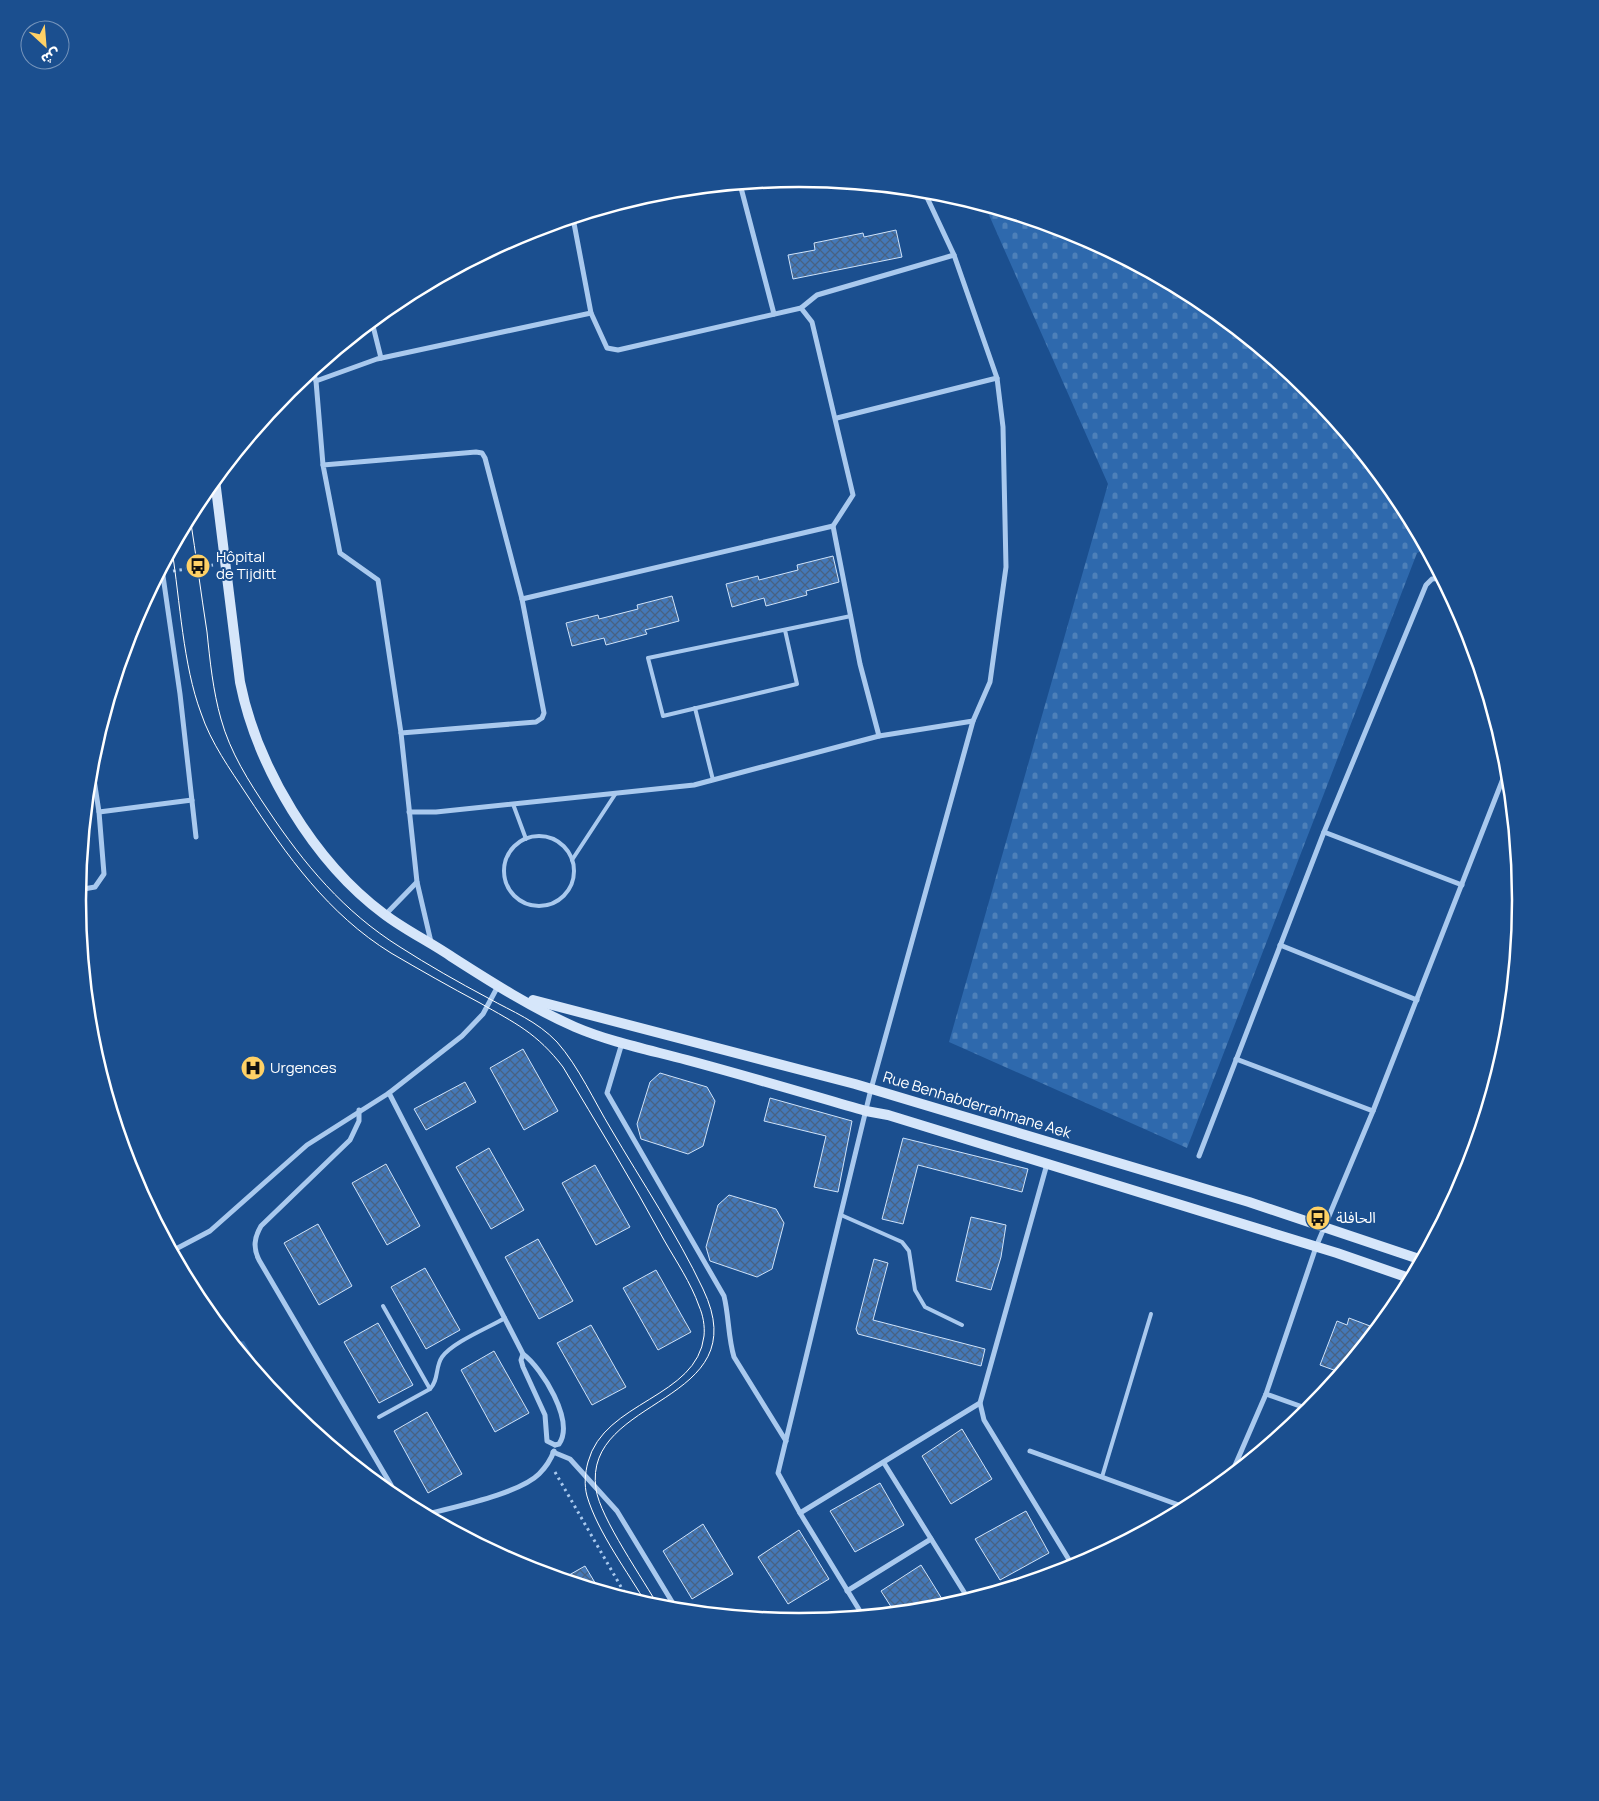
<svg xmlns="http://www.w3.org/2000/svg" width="1599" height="1801" font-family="Manrope,'Noto Sans Arabic',sans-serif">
  <defs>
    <pattern id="forest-firs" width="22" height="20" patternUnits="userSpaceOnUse" patternTransform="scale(1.25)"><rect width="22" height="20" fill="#2e69ad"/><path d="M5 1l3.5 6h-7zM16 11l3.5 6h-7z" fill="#4d80b9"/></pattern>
    <pattern id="cemetery-stones" width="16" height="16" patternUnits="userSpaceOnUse" patternTransform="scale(1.25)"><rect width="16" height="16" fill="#2e69ad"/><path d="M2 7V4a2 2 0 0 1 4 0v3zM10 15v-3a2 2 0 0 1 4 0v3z" fill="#4d80b9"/></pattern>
    <pattern id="building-cross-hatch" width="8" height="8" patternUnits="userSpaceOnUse" patternTransform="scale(1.25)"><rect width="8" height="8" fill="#4478b7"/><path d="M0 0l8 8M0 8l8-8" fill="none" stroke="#486282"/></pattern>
  </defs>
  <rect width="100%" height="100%" fill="#1b4f8f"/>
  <path fill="url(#forest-firs)" d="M 244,1341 L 272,1391 L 233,1343 Z"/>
  <path fill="url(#cemetery-stones)" d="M 985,206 L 1076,234 L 1201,300 L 1310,390 L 1400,500 L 1426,549 L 1417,553 L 1187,1148 L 949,1042 L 1108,484 Z"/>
  <g fill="url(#building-cross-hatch)" stroke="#cfe3fa">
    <path d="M 896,230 L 902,257 L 793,279 L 788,255 L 815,250 L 814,243 L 863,233 L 864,237 Z"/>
    <path d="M 833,556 L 839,582 L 806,591 L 807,595 L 766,606 L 764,598 L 732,607 L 726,584 L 758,576 L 759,580 L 798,570 L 797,565 Z"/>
    <path d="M 672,596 L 679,621 L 645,630 L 647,634 L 606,645 L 604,638 L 572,646 L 566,623 L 598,615 L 599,619 L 638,609 L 637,605 Z"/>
    <path d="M 523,1049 L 558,1111 L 524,1130 L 490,1068 Z"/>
    <path d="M 660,1073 L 707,1087 L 715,1101 L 703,1146 L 688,1154 L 641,1139 L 637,1124 L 650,1082 Z"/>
    <path d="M 465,1082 L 476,1102 L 426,1130 L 414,1109 Z"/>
    <path d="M 770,1098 L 852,1121 L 838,1192 L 814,1187 L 826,1136 L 764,1121 Z"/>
    <path d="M 903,1138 L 1028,1169 L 1022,1192 L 918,1165 L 903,1224 L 882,1219 Z"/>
    <path d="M 489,1148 L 524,1210 L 491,1229 L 456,1167 Z"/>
    <path d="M 386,1164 L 420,1226 L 387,1245 L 352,1183 Z"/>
    <path d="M 595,1165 L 630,1227 L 596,1245 L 562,1183 Z"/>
    <path d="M 729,1195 L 776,1209 L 784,1223 L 772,1269 L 757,1277 L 710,1261 L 706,1247 L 718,1205 Z"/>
    <path d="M 971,1217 L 1006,1225 L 1001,1257 L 991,1290 L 956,1281 Z"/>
    <path d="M 318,1224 L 352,1286 L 319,1305 L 284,1243 Z"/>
    <path d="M 538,1239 L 573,1301 L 539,1319 L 505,1257 Z"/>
    <path d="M 874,1259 L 888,1263 L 873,1320 L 985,1349 L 981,1366 L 858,1334 L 856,1329 Z"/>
    <path d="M 425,1268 L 460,1330 L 426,1349 L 391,1287 Z"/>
    <path d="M 656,1270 L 691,1332 L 658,1350 L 623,1288 Z"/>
    <path d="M 1349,1318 L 1378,1329 L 1342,1373 L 1320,1365 L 1337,1321 L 1347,1325 Z"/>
    <path d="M 378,1323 L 413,1385 L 379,1403 L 344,1342 Z"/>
    <path d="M 591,1325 L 626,1387 L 592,1405 L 557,1343 Z"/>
    <path d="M 494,1351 L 529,1413 L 495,1432 L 461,1370 Z"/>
    <path d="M 427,1412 L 462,1474 L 428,1493 L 394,1431 Z"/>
    <path d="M 962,1429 L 992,1479 L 951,1504 L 922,1456 Z"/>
    <path d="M 880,1483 L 904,1525 L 855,1552 L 830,1511 Z"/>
    <path d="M 1026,1511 L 1049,1553 L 1000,1580 L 975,1539 Z"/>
    <path d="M 703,1524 L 733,1574 L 692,1599 L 663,1551 Z"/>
    <path d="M 799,1530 L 829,1579 L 788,1604 L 758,1557 Z"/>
    <path d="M 921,1565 L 947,1607 L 895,1613 L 881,1591 Z"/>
    <path d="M 585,1566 L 600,1591 L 562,1579 Z"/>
  </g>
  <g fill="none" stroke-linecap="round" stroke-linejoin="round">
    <g stroke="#a9c9ee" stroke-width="3" stroke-dasharray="2.5 4" stroke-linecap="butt">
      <path d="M 173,571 L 213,565"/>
      <path d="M 555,1472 L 628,1599"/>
    </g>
    <g stroke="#a9c9ee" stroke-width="4">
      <path d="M 785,630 L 797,684 L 663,716 L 648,658 L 851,616"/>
      <path d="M 695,708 L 713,780"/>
      <path d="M 513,804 L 526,839"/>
      <circle cx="539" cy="871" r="35"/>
      <path d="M 572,860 L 616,793"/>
      <path d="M 841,1215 L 902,1242 L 909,1251 L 915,1290 L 925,1307 L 962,1325"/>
      <path d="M 383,1306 L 430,1389"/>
      <path d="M 379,1417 L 430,1389 C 439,1380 435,1367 442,1357 C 453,1342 488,1328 505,1318"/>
      <path d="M 1102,1477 L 1151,1314"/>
    </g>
    <g stroke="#a9c9ee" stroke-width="5">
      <path d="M 740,184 L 774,314"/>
      <path d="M 573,218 L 591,313 L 607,348 L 618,350 L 801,308 L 817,295 L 954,255"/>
      <path d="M 372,322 L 381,358"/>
      <path d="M 313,371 L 316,381"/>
      <path d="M 837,418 L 997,378"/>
      <path d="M 323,465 L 316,381 L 377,359 L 591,313"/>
      <path d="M 833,526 L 860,664 L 879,736"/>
      <path d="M 162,569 L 180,694 L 196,837"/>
      <path d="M 401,733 L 536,722 L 542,718 L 544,713 L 522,599"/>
      <path d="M 99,812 L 192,800"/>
      <path d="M 409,812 L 436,812 L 694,785 L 879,736 L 973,721"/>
      <path d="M 1324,832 L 1462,885"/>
      <path d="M 78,890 L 95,887 L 104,874 L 99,812 L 91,760"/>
      <path d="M 385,915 L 417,882"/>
      <path d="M 431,942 L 417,882 L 401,733 L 378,580 L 340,553 L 323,465 L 476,452 L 482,453 L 485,458 L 522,599 L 833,526 L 853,495 L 812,322 L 801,308"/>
      <path d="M 1280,945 L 1417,1000"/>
      <path d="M 622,1043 L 607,1093 L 724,1296 C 729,1316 728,1337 734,1357 L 786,1441"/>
      <path d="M 1236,1059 L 1373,1111"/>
      <path d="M 389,1093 L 523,1354 C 542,1368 575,1421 559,1444 L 555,1445"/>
      <path d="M 359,1110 L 359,1121 L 350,1140 L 261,1226 C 254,1238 253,1248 259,1260 L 391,1485"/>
      <path d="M 1199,1156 L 1324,832 L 1426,585 L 1432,579 L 1442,578"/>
      <path d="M 172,1251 L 210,1231 L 307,1145 L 389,1093 L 462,1036 L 483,1014 L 498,986"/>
      <path d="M 523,1354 L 521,1360 L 523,1367 L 545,1415 L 547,1441 L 555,1445"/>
      <path d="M 1266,1394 L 1311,1410"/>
      <path d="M 980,1403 L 984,1420 L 1074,1568"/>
      <path d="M 1030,1451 L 1187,1508"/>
      <path d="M 553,1452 L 570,1459 L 617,1511 L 677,1610"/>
      <path d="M 884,1463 L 969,1600"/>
      <path d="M 1230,1477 L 1266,1394 L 1316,1247 L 1373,1111 L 1508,766"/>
      <path d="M 800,1513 L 980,1403 L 1047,1164"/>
      <path d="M 424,1515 C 453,1507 519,1494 539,1474 C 545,1468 551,1459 554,1451"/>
      <path d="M 847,1591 L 931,1539"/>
      <path d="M 863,1616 L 800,1513 L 778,1473 L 871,1089 L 973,721 L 990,682 L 1006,567 L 1003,427 L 997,378 L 954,255 L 924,191"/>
    </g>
    <g stroke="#d6e6fa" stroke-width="10">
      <path d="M 215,480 L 240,682 C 257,767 314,862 384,914 C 405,930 430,942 452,957 C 491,982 532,1008 575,1027 C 610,1042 650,1050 687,1060 C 747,1076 807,1094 866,1111 L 888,1115 L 1337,1253 L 1412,1279"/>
      <path d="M 533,1000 L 855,1084 L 1249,1202 L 1422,1260"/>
    </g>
    <g stroke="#fff" stroke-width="1">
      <path d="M 190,517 C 196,555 201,593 207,632 C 210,661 213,691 221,719 C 230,752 249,782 268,810 C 304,864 344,912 400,947 C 428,965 458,982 488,998 C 513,1012 537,1021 557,1042 C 579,1067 594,1101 611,1129 C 642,1182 677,1234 703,1289 C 759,1406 582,1395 596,1489 C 600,1518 644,1580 660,1609"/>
      <path d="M 172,550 C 180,601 183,665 201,713 C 211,743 230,769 247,795 C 287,856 328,914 391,953 C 420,970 450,987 480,1003 C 515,1023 537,1033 563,1067 C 597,1124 632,1181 664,1240 C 676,1261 691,1283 699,1306 C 703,1315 705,1326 704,1336 C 697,1398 604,1401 588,1462 C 585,1473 584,1485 587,1496 C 598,1533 628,1572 647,1605"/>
    </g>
  </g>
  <defs>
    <symbol id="bus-disc" viewBox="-11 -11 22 22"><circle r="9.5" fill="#ffd166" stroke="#1b4f8f"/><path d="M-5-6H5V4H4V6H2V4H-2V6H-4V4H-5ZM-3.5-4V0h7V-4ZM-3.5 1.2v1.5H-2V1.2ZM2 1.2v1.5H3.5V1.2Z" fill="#111"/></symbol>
    <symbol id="hospital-disc" viewBox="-11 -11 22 22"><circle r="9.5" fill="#ffd166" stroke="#1b4f8f"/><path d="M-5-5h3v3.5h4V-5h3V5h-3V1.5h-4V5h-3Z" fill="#111"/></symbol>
  </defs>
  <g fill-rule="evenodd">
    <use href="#bus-disc" x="184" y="552" width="28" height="28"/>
    <use href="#hospital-disc" x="239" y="1054" width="28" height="28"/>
    <use href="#bus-disc" x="1304" y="1204" width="28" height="28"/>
  </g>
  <g text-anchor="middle" stroke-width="4" stroke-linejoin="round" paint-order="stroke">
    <g font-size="15" fill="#fff" stroke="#1b4f8f" text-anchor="start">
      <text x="216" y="562">Hôpital<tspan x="216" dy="17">de Tijditt</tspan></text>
      <text x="270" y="1073">Urgences</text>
      <text x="1336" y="1223">الحافلة</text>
    </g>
    <g font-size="15" fill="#fff" stroke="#1b4f8f">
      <text transform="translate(977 1105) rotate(17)" y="5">Rue Benhabderrahmane Aek</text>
    </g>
  </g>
  <path d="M0 0H1599V1801H0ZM86 900a713 713 0 1 1 1426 0a713 713 0 1 1-1426 0Z" fill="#1b4f8f" fill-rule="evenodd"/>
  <path fill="none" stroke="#fff" stroke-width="2.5" d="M86 900a713 713 0 1 1 1426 0a713 713 0 1 1-1426 0Z"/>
  <g transform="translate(45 45) rotate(154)"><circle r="24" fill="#1b4f8f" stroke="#7695bc"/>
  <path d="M0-4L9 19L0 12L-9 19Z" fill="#ffd166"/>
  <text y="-8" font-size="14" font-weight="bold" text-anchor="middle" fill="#ffffff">ش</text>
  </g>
</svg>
